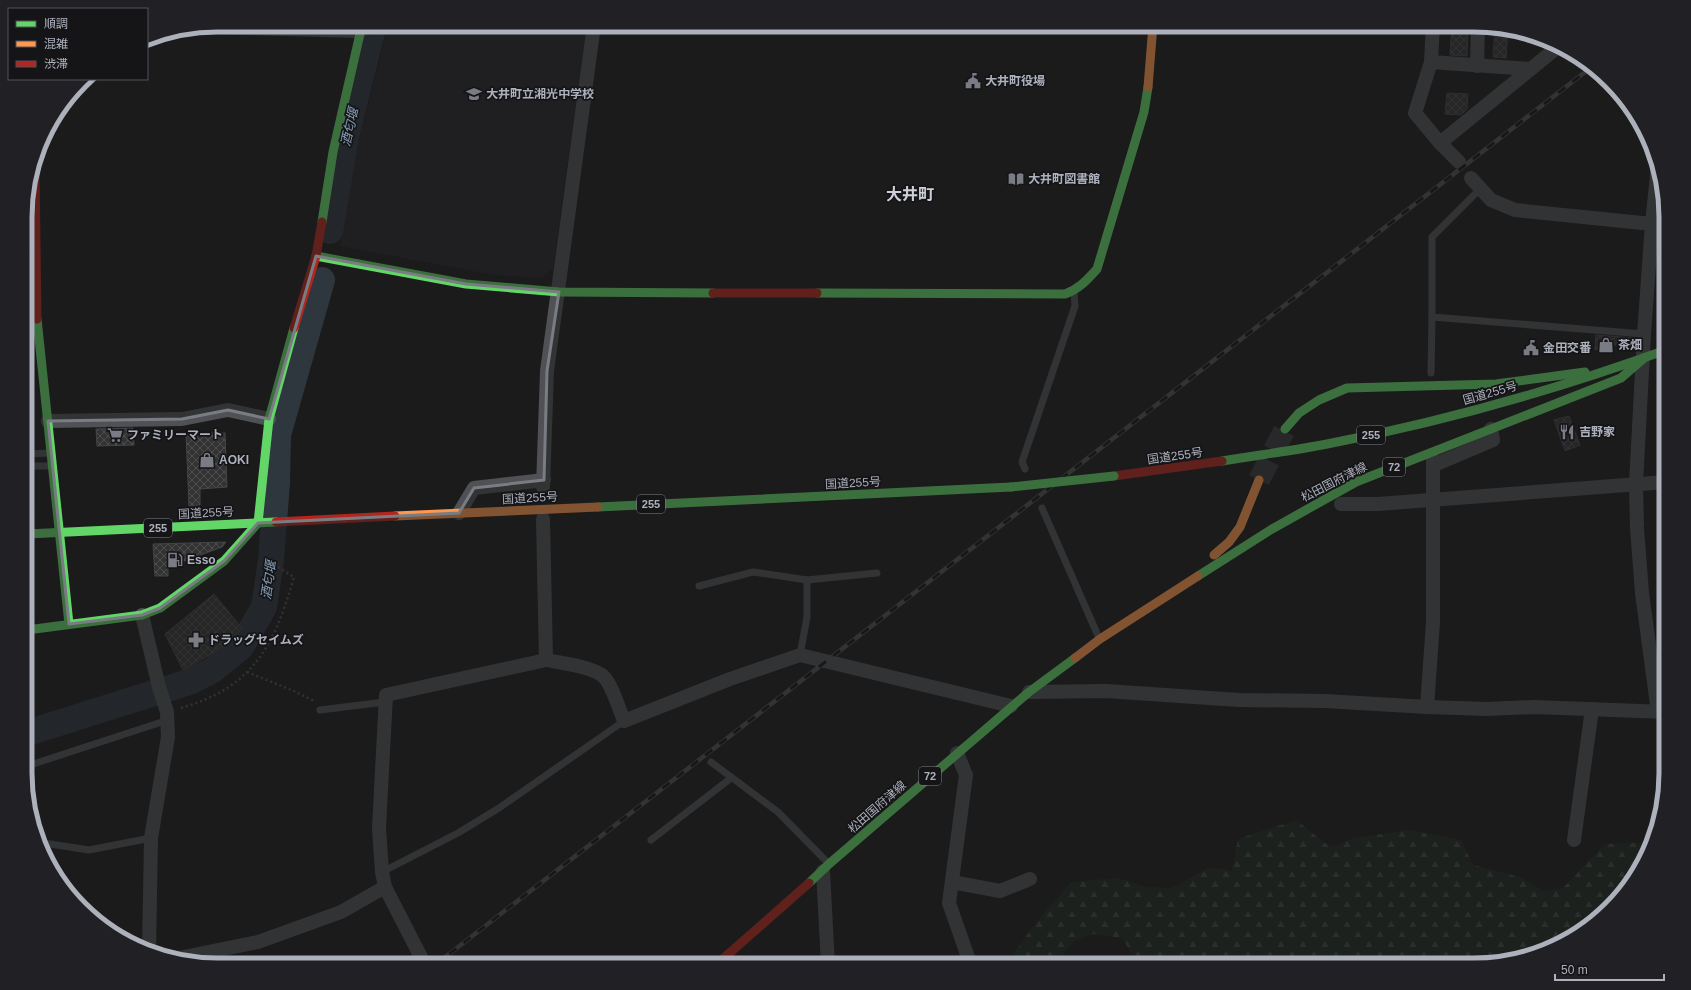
<svg xmlns="http://www.w3.org/2000/svg" width="1691" height="990" font-family="Helvetica,'Noto Sans JP',sans-serif">
  <defs>
    <pattern id="forest-firs" width="22" height="20" patternUnits="userSpaceOnUse"><rect width="22" height="20" fill="#212923"/><path d="M5 1l3.5 6h-7zM16 11l3.5 6h-7z" fill="#3f4641"/></pattern>
    <pattern id="building-cross-hatch" width="8" height="8" patternUnits="userSpaceOnUse"><rect width="8" height="8" fill="#333334"/><path d="M0 0l8 8M0 8l8-8" fill="none" stroke="#4e4e4f"/></pattern>
  </defs>
  <rect width="100%" height="100%" fill="#1b1b1c"/>
  <path fill="#252528" d="M 387,25 L 587,25 L 553,268 L 541,278 L 494,275 L 340,246 L 346,211 L 345,202 L 355,153 L 386,36 Z"/>
  <path fill="url(#forest-firs)" d="M 1296,820 L 1330,847 L 1355,838 L 1409,830 L 1461,840 L 1473,865 L 1520,877 L 1543,891 L 1563,888 L 1605,844 L 1648,842 L 1640,869 L 1610,909 L 1570,939 L 1486,965 L 1439,965 L 1390,957 L 1374,965 L 1302,965 L 1279,957 L 1240,961 L 1213,955 L 1194,957 L 1182,965 L 1139,965 L 1122,938 L 1094,934 L 1075,940 L 1061,956 L 1061,965 L 1008,965 C 1021,937 1052,905 1071,882 L 1118,878 L 1146,887 L 1171,888 L 1211,867 L 1232,871 L 1238,839 Z"/>
  <g fill="none" stroke-linecap="round" stroke-linejoin="round">
    <g stroke="#2e363e" stroke-width="26">
      <path d="M 330,231 L 346,136 L 374,25"/>
      <path d="M 27,733 L 189,682 L 213,670 L 241,647 L 264,607 L 271,560 L 277,483 L 278,435 L 322,280"/>
    </g>
  </g>
  <g fill="url(#building-cross-hatch)" stroke="#444548">
    <path d="M 1452,25 L 1468,25 L 1467,56 L 1450,55 Z"/>
    <path d="M 1495,28 L 1508,30 L 1506,58 L 1493,57 Z"/>
    <path d="M 1447,93 L 1468,94 L 1467,109 L 1461,115 L 1445,114 Z"/>
    <path d="M 1596,335 L 1635,338 L 1635,340 L 1595,350 Z"/>
    <path d="M 1569,416 L 1580,445 L 1565,451 L 1554,420 Z"/>
    <path d="M 133,428 L 134,445 L 97,446 L 96,429 Z"/>
    <path d="M 186,433 L 225,433 L 227,487 L 200,489 L 200,505 L 189,506 Z"/>
    <path d="M 226,542 L 222,547 L 168,567 L 168,576 L 155,576 L 153,544 Z"/>
    <path d="M 214,594 L 242,628 L 215,652 L 183,670 L 165,634 Z"/>
  </g>
  <g fill="none" stroke-linecap="round" stroke-linejoin="round">
    <path stroke="#38393c" stroke-width="22" stroke-dasharray="22 11" stroke-linecap="butt" d="M 1259,480 L 1285,429"/>
    <g stroke="#4b4c4f" stroke-width="2.5" stroke-dasharray="2 3" stroke-linecap="butt">
      <path d="M 247,672 L 294,691 L 314,701"/>
      <path d="M 181,708 C 254,687 274,646 294,577 L 266,560"/>
    </g>
    <g stroke="#4f5155" stroke-width="7">
      <path d="M 1480,189 L 1432,237 L 1432,317 L 1644,334"/>
      <path d="M 1431,373 L 1432,317"/>
      <path d="M 27,454 L 50,453"/>
      <path d="M 27,466 L 52,466"/>
      <path d="M 1025,469 L 1022,462 L 1075,306 L 1074,292"/>
      <path d="M 1042,508 L 1099,638"/>
      <path d="M 699,586 L 753,572 L 807,580 L 877,573"/>
      <path d="M 800,655 L 807,617 L 807,580"/>
      <path d="M 320,710 L 385,702"/>
      <path d="M 711,762 L 778,812 L 827,862"/>
      <path d="M 27,766 L 168,720"/>
      <path d="M 651,840 L 731,778"/>
      <path d="M 44,843 L 89,850 L 151,838"/>
      <path d="M 382,872 L 458,833 L 499,808 L 624,721"/>
    </g>
    <g stroke="#4f5155" stroke-width="14">
      <path d="M 1433,25 L 1431,62 L 1415,113 L 1440,143"/>
      <path d="M 206,27 L 360,31"/>
      <path d="M 1431,62 L 1531,69"/>
      <path d="M 1477,66 L 1478,26"/>
      <path d="M 1459,162 L 1440,143 L 1559,46"/>
      <path d="M 1471,178 L 1491,200 L 1515,210 L 1652,224 L 1644,334 L 1636,484 L 1637,528 L 1642,593 L 1658,712"/>
      <path d="M 1652,224 L 1658,165"/>
      <path d="M 48,421 L 182,419 L 228,410 L 269,419"/>
      <path d="M 1434,465 L 1493,440 L 1491,429"/>
      <path d="M 543,487 L 547,371 L 594,25"/>
      <path d="M 1341,504 L 1378,504 L 1666,482"/>
      <path d="M 459,513 L 474,488 L 544,480"/>
      <path d="M 142,615 L 159,687 L 167,712 L 168,737 L 151,838 L 149,951"/>
      <path d="M 546,660 C 561,663 591,666 603,676 C 612,684 619,709 624,721 L 730,679 L 800,655 L 1011,706"/>
      <path d="M 1029,692 L 1106,691 L 1239,700 L 1325,701 L 1427,707 L 1487,709 L 1534,707 L 1666,712"/>
      <path d="M 1427,707 L 1433,622 L 1433,459"/>
      <path d="M 957,753 L 966,775 L 949,903 L 969,960"/>
      <path d="M 1574,840 L 1592,709"/>
      <path d="M 823,871 L 828,965"/>
      <path d="M 952,882 L 1000,891 L 1030,879"/>
      <path d="M 174,959 L 258,942 L 341,912 L 385,887"/>
      <path d="M 425,965 L 385,887 L 382,872 L 379,828 L 386,695 L 546,660 L 543,519"/>
    </g>
    <g stroke="#63d668" stroke-width="9">
      <path d="M 322,222 L 333,152 L 362,25"/>
      <path d="M 316,256 L 466,284 L 559,292 L 713,293"/>
      <path d="M 817,293 L 1065,294 C 1079,289 1087,280 1097,269 L 1144,112 L 1148,87"/>
      <path d="M 37,319 L 69,624"/>
      <path d="M 1285,429 L 1299,413 L 1319,400 L 1347,388 L 1496,384 L 1585,372"/>
      <path d="M 1222,461 C 1257,455 1292,451 1327,444 C 1443,422 1555,390 1666,350"/>
      <path d="M 598,507 L 1011,487"/>
      <path d="M 27,534 L 276,522"/>
      <path d="M 1198,576 L 1272,529 L 1356,482 L 1621,378 L 1644,358"/>
      <path d="M 27,630 L 142,615 L 160,608 L 224,561 L 258,523 L 269,419 L 294,328"/>
      <path d="M 809,883 L 829,864 L 1029,692 L 1075,658"/>
    </g>
    <g stroke="#ff974d" stroke-width="9">
      <path d="M 1148,87 L 1153,25"/>
      <path d="M 395,516 L 598,507"/>
      <path d="M 1214,555 L 1229,542 L 1240,527 L 1259,480"/>
      <path d="M 1075,658 L 1100,639 L 1198,576"/>
    </g>
    <g stroke="#b3261e" stroke-width="9">
      <path d="M 35,166 L 37,319"/>
      <path d="M 713,293 L 817,293"/>
      <path d="M 294,328 L 316,256 L 322,222"/>
      <path d="M 1114,476 L 1222,461"/>
      <path d="M 276,522 L 395,516"/>
      <path d="M 716,965 L 809,883"/>
    </g>
    <defs>
      <path id="rail" d="M 435,965 L 1589,69"/>
    </defs>
    <use href="#rail" stroke="#505153" stroke-width="4.5"/>
    <use href="#rail" stroke="#151518" stroke-width="3" stroke-dasharray="9" stroke-linecap="butt"/>
    <path stroke="#63d668" stroke-width="9" d="M 1011,487 L 1114,476"/>
  </g>
  <path d="M0 0H1691V990H0ZM 316,256 L 466,284 L 559,292 L 547,371 L 544,480 L 474,488 L 459,513 L 258,523 L 224,561 L 160,608 L 142,615 L 69,624 L 48,421 L 182,419 L 228,410 L 269,419 Z" fill="#1b1b1c" fill-opacity=".55" fill-rule="evenodd"/>
  <path fill="none" stroke="#7a7c84" stroke-width="3" stroke-linejoin="round" d="M 316,256 L 466,284 L 559,292 L 547,371 L 544,480 L 474,488 L 459,513 L 258,523 L 224,561 L 160,608 L 142,615 L 69,624 L 48,421 L 182,419 L 228,410 L 269,419 Z"/>
  <defs>
    <symbol id="civic-bare" viewBox="-9 -9 18 18"><path d="M-.6-6.5H3V-4.5H.6V-3L4-1V1h2V6H-6V1h2V-1L-.6-3ZM-1.2 2.5V6h2.4V2.5Z" fill="#7a7c84" stroke="#151518" stroke-width="2.5" paint-order="stroke"/></symbol>
    <symbol id="school-bare" viewBox="-9 -9 18 18"><path d="M0-5L7-2L0 1L-7-2ZM-4 1L0 2.5L4 1V4Q0 6-4 4Z" fill="#7a7c84" stroke="#151518" stroke-width="2.5" paint-order="stroke"/></symbol>
    <symbol id="library-bare" viewBox="-9 -9 18 18"><path d="M-6-4Q-3-5.5-.7-3.5V5Q-3 3-6 4ZM6-4Q3-5.5 .7-3.5V5Q3 3 6 4Z" fill="#7a7c84" stroke="#151518" stroke-width="2.5" paint-order="stroke"/></symbol>
    <symbol id="shop-bare" viewBox="-9 -9 18 18"><path d="M-5-2.5h2.3a2.7 3.5 0 0 1 5.4 0H5L5.5 6h-11ZM-1.5-2.5h3a1.5 2.3 0 0 0-3 0Z" fill="#7a7c84" stroke="#151518" stroke-width="2.5" paint-order="stroke"/></symbol>
    <symbol id="restaurant-bare" viewBox="-9 -9 18 18"><path d="M-5-6h1v4h1v-4h1v4h1v-4h1v5L-1.5 .5V6h-2V.5L-5-1ZM5-6V6H3V1.5H1.5Q1.5-4 5-6Z" fill="#7a7c84" stroke="#151518" stroke-width="2.5" paint-order="stroke"/></symbol>
    <symbol id="supermarket-bare" viewBox="-9 -9 18 18"><path d="M-6-5.5h2.5l.6 2H6L4.5 2H-2.5L-4.4-4H-6ZM-1.5 3.2a1.3 1.3 0 1 0 .1 0ZM3 3.2a1.3 1.3 0 1 0 .1 0Z" fill="#7a7c84" stroke="#151518" stroke-width="2.5" paint-order="stroke"/></symbol>
    <symbol id="fuel-bare" viewBox="-9 -9 18 18"><path d="M-5.5-6h7V0h2V4h1.3V-2.5L3-4.5l.8-.8L6-3V5H2.5V1h-1V6h-7ZM-4.2-4.7v3.2H.2V-4.7Z" fill="#7a7c84" stroke="#151518" stroke-width="2.5" paint-order="stroke"/></symbol>
    <symbol id="pharmacy-bare" viewBox="-9 -9 18 18"><path d="M-2-6h4v4h4v4h-4v4h-4v-4h-4v-4h4Z" fill="#7a7c84" stroke="#151518" stroke-width="2.5" paint-order="stroke"/></symbol>
  </defs>
  <g fill-rule="evenodd">
    <use href="#civic-bare" x="962" y="70" width="22" height="22"/>
    <use href="#school-bare" x="463" y="83" width="22" height="22"/>
    <use href="#library-bare" x="1005" y="168" width="22" height="22"/>
    <use href="#shop-bare" x="1595" y="334" width="22" height="22"/>
    <use href="#civic-bare" x="1520" y="337" width="22" height="22"/>
    <use href="#restaurant-bare" x="1556" y="421" width="22" height="22"/>
    <use href="#supermarket-bare" x="104" y="424" width="22" height="22"/>
    <use href="#shop-bare" x="196" y="449" width="22" height="22"/>
    <use href="#fuel-bare" x="164" y="549" width="22" height="22"/>
    <use href="#pharmacy-bare" x="185" y="629" width="22" height="22"/>
  </g>
  <g text-anchor="middle" stroke-width="3.5" stroke-linejoin="round" paint-order="stroke">
    <g fill="#151518" stroke="#7f828b" stroke-width="1">
      <rect x="1357" y="426" width="28" height="18" rx="3"/>
      <rect x="1383" y="458" width="22" height="18" rx="3"/>
      <rect x="637" y="495" width="28" height="18" rx="3"/>
      <rect x="144" y="519" width="28" height="18" rx="3"/>
      <rect x="919" y="767" width="22" height="18" rx="3"/>
    </g>
    <g font-size="11" font-weight="bold" fill="#adb1bc">
      <text x="1371" y="439">255</text>
      <text x="1394" y="471">72</text>
      <text x="651" y="508">255</text>
      <text x="158" y="532">255</text>
      <text x="930" y="780">72</text>
    </g>
    <g font-size="12" font-weight="bold" fill="#adb1bc" stroke="#151518" text-anchor="start">
      <text x="985" y="85">大井町役場</text>
      <text x="486" y="98">大井町立湘光中学校</text>
      <text x="1028" y="183">大井町図書館</text>
      <text x="1618" y="349">茶畑</text>
      <text x="1543" y="352">金田交番</text>
      <text x="1579" y="436">吉野家</text>
      <text x="127" y="439">ファミリーマート</text>
      <text x="219" y="464">AOKI</text>
      <text x="187" y="564">Esso</text>
      <text x="208" y="644">ドラッグセイムズ</text>
    </g>
    <g font-size="12" fill="#adb1bc" stroke="#151518">
      <text transform="translate(1490 393) rotate(-16)" y="4">国道255号</text>
      <text transform="translate(1175 456) rotate(-8)" y="4">国道255号</text>
      <text transform="translate(1334 482) rotate(-27)" y="4">松田国府津線</text>
      <text transform="translate(853 483) rotate(-3)" y="4">国道255号</text>
      <text transform="translate(530 498) rotate(-3)" y="4">国道255号</text>
      <text transform="translate(206 513) rotate(-3)" y="4">国道255号</text>
      <text transform="translate(877 807) rotate(-41)" y="4">松田国府津線</text>
    </g>
    <g font-size="13" font-style="italic" fill="#859db6" stroke="#151518">
      <text transform="translate(349 127) rotate(-77)" y="5">酒匂堰</text>
      <text transform="translate(268 580) rotate(-82)" y="5">酒匂堰</text>
    </g>
    <g font-size="16" font-weight="bold" fill="#ced0d8" stroke="#151518">
      <text x="910" y="200">大井町</text>
    </g>
  </g>
  <path d="M0 0H1691V990H0ZM217 32H1474A185 185 0 0 1 1659 217V773A185 185 0 0 1 1474 958H217A185 185 0 0 1 32 773V217A185 185 0 0 1 217 32Z" fill="#212125" fill-rule="evenodd"/>
  <path fill="none" stroke="#adb1bc" stroke-width="5" d="M217 32H1474A185 185 0 0 1 1659 217V773A185 185 0 0 1 1474 958H217A185 185 0 0 1 32 773V217A185 185 0 0 1 217 32Z"/>
  <rect x="8" y="8" width="140" height="72" fill="#151518" stroke="#52535a"/>
  <rect x="16" y="21" width="20" height="6" fill="#63d668" stroke="#52535a"/>
  <text x="44" y="28" font-size="12" fill="#adb1bc">順調</text>
  <rect x="16" y="41" width="20" height="6" fill="#ff974d" stroke="#52535a"/>
  <text x="44" y="48" font-size="12" fill="#adb1bc">混雑</text>
  <rect x="16" y="61" width="20" height="6" fill="#b3261e" stroke="#52535a"/>
  <text x="44" y="68" font-size="12" fill="#adb1bc">渋滞</text>
  <path d="M1555 974v6h109v-6" fill="none" stroke="#adb1bc" stroke-width="2"/>
  <text x="1561" y="974" font-size="12" fill="#adb1bc" stroke="#151518" stroke-width="3" paint-order="stroke">50 m</text>
</svg>
